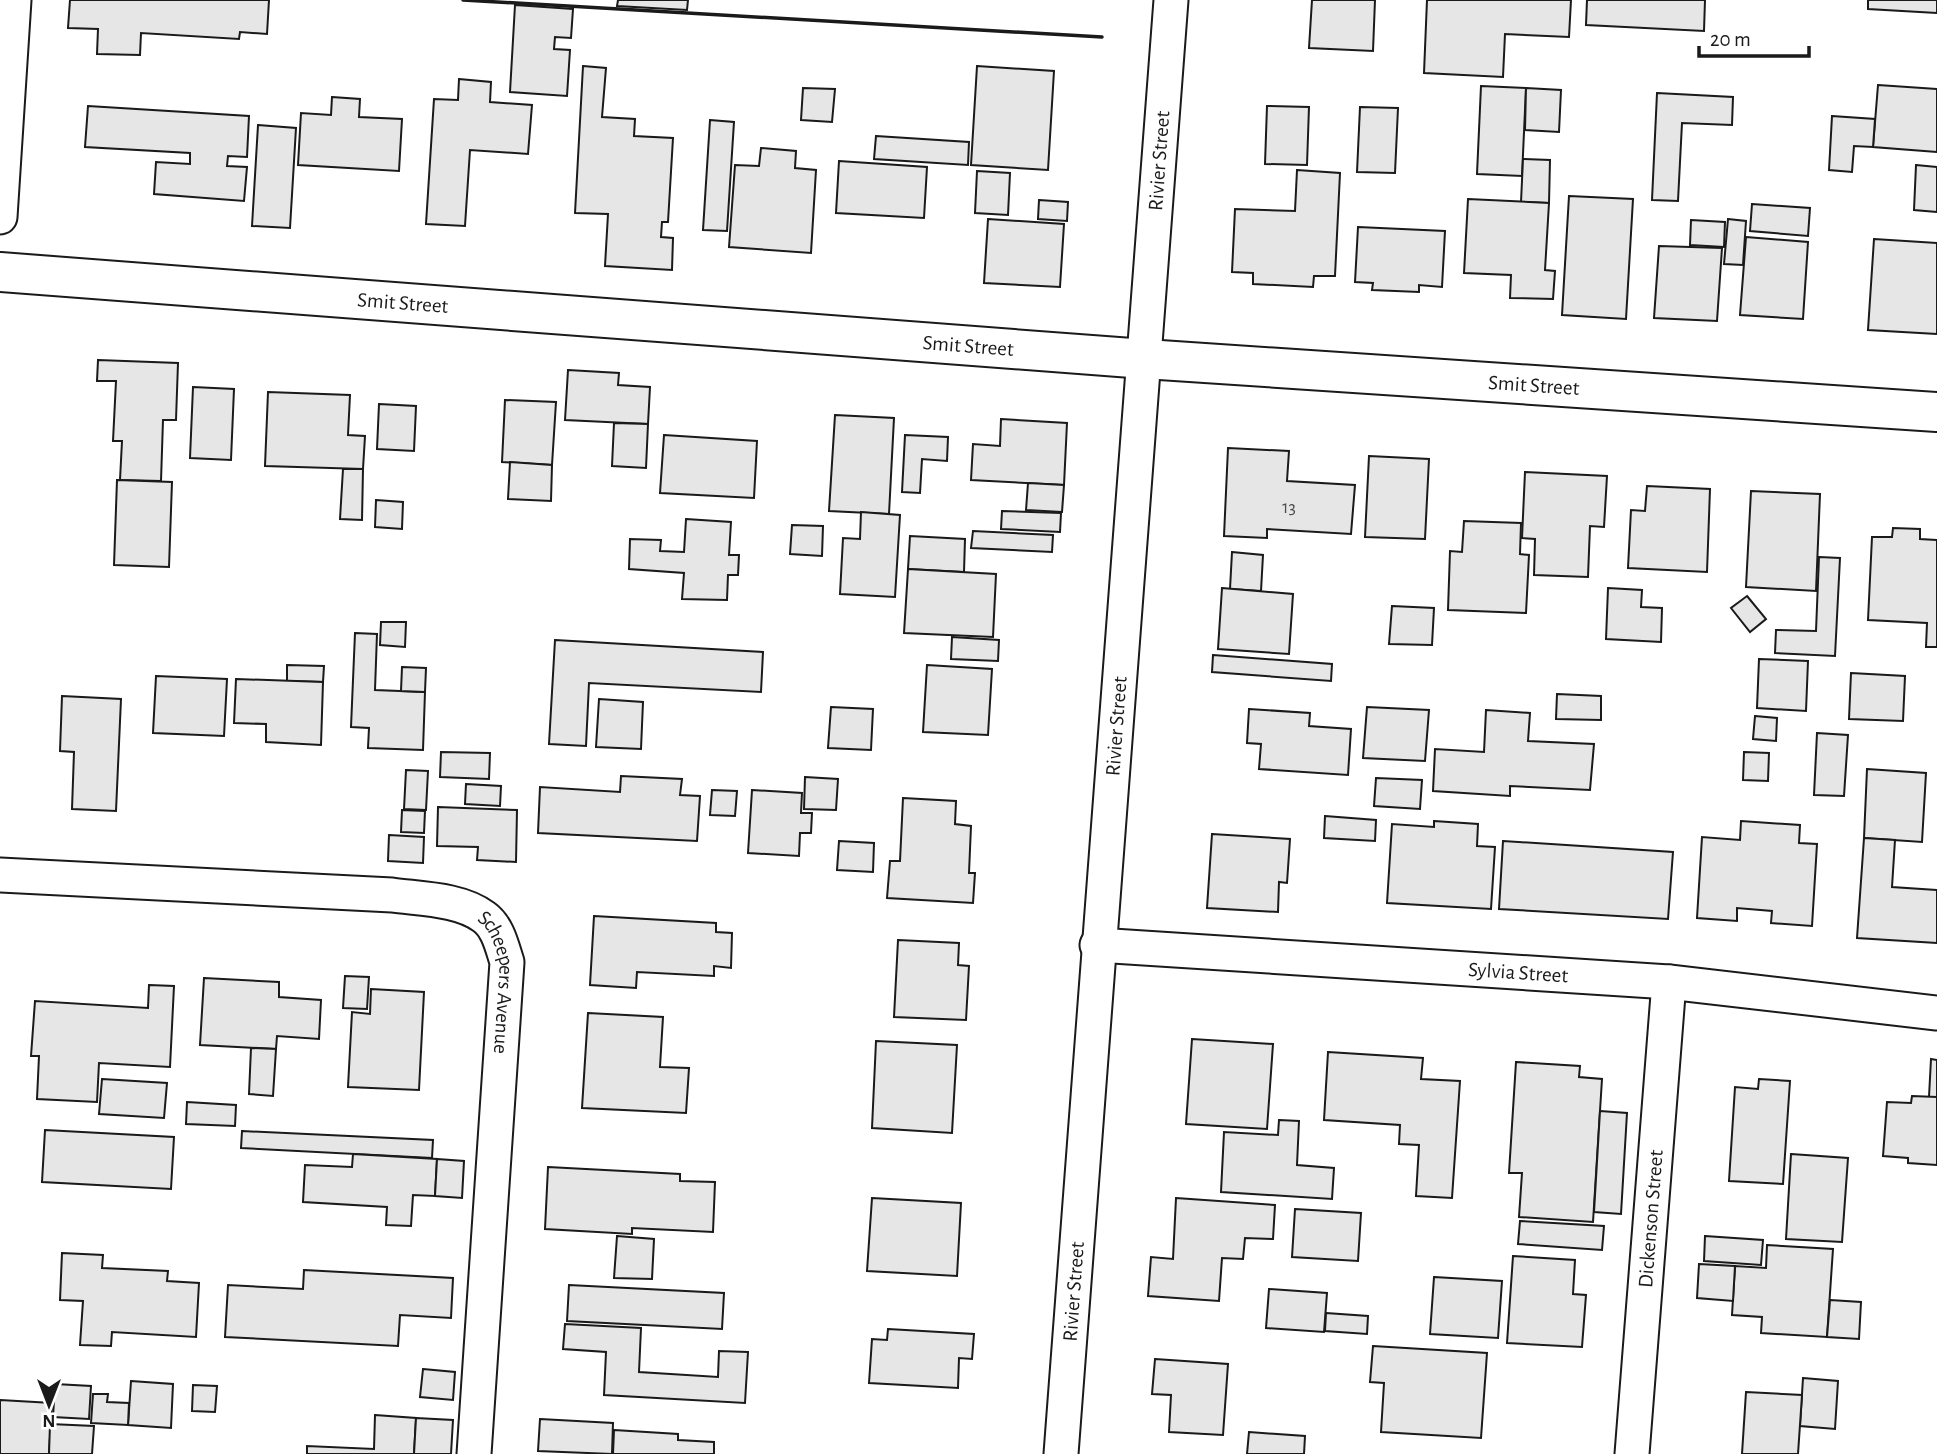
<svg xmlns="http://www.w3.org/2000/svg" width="1937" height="1454" font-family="'Alegreya Sans',sans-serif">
  <rect width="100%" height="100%" fill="#fff"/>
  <g fill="#e6e6e6" stroke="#1a1a1a" stroke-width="2">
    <path d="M 70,0 L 269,0 L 267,34 L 240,32 L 239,39 L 141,33 L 140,55 L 97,54 L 98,29 L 68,28 Z"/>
    <path d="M 618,0 L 688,0 L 687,10 L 617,6 Z"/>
    <path d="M 1312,0 L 1375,0 L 1373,51 L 1309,48 Z"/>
    <path d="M 1427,0 L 1571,0 L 1569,37 L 1505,34 L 1503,77 L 1424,73 Z"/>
    <path d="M 1587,0 L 1705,0 L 1704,31 L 1586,25 Z"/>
    <path d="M 1868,0 L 1937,0 L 1937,13 L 1868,9 Z"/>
    <path d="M 515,5 L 573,9 L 571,38 L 555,37 L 554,49 L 570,50 L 567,96 L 510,92 Z"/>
    <path d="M 583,66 L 606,68 L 602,117 L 635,119 L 634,136 L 673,138 L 668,222 L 662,222 L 661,237 L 673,238 L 672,270 L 605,266 L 608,214 L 575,213 Z"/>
    <path d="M 977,66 L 1054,71 L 1048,170 L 971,165 Z"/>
    <path d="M 459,79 L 491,82 L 490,102 L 532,105 L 528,154 L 470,150 L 465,226 L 426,224 L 434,99 L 458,100 Z"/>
    <path d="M 1878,85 L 1937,89 L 1937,152 L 1873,147 Z"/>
    <path d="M 1481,86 L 1526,88 L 1522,176 L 1477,174 Z"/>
    <path d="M 803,88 L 835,89 L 832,122 L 801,120 Z"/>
    <path d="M 1526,88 L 1561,90 L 1559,132 L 1525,130 Z"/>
    <path d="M 1657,93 L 1733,97 L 1732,125 L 1682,123 L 1678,201 L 1652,200 Z"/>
    <path d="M 332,97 L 360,99 L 359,117 L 402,119 L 399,171 L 298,165 L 301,113 L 331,115 Z"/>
    <path d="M 88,106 L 249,116 L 247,157 L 228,156 L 227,166 L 247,167 L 244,201 L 154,194 L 156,162 L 190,164 L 190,153 L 85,147 Z"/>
    <path d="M 1267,106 L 1309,107 L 1307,165 L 1265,164 Z"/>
    <path d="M 1360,107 L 1398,108 L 1395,173 L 1357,172 Z"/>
    <path d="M 1832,116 L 1875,119 L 1873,147 L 1854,146 L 1852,172 L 1829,170 Z"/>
    <path d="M 710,120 L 734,122 L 727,231 L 703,230 Z"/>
    <path d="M 258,125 L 296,128 L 290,228 L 252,226 Z"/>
    <path d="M 876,136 L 969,142 L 968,165 L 874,159 Z"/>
    <path d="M 761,148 L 796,151 L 795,168 L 816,170 L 811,253 L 729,247 L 735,165 L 759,166 Z"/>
    <path d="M 1523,159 L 1550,160 L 1549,203 L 1521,202 Z"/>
    <path d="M 839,161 L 927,167 L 924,218 L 836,213 Z"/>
    <path d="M 1916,165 L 1937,167 L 1937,212 L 1914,210 Z"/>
    <path d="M 1297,170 L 1340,173 L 1335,276 L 1314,276 L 1313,287 L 1253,284 L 1253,273 L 1232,272 L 1235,209 L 1295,211 Z"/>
    <path d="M 977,171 L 1010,173 L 1008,215 L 975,213 Z"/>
    <path d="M 1569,196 L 1633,199 L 1626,319 L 1562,315 Z"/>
    <path d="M 1468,199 L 1549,203 L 1545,270 L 1555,271 L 1553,299 L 1510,298 L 1511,275 L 1464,273 Z"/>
    <path d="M 1039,200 L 1068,202 L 1067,221 L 1038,219 Z"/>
    <path d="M 1752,204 L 1810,208 L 1808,236 L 1750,231 Z"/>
    <path d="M 988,219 L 1064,224 L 1060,287 L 984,283 Z"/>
    <path d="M 1728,219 L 1746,221 L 1743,265 L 1724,264 Z"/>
    <path d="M 1691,220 L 1725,222 L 1724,247 L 1690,245 Z"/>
    <path d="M 1358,227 L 1445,231 L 1442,287 L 1419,285 L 1419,292 L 1372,290 L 1373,283 L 1355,282 Z"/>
    <path d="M 1746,237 L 1808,242 L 1803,319 L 1740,315 Z"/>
    <path d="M 1874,239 L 1937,243 L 1937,334 L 1868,330 Z"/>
    <path d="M 1659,246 L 1722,248 L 1717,321 L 1654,318 Z"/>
    <path d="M 98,360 L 178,363 L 176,420 L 163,420 L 161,481 L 120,480 L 122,441 L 113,441 L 116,381 L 97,381 Z"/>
    <path d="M 568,370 L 619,373 L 618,385 L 650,387 L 648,424 L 565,420 Z"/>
    <path d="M 193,387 L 234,389 L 231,460 L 190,458 Z"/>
    <path d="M 268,392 L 350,395 L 348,435 L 365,436 L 363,469 L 265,466 Z"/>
    <path d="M 505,400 L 556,402 L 552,465 L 502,462 Z"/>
    <path d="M 379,404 L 416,406 L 414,451 L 377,449 Z"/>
    <path d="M 835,415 L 894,418 L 889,514 L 829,511 Z"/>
    <path d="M 1001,419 L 1067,423 L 1064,485 L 971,480 L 973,444 L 1000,446 Z"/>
    <path d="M 614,423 L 648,424 L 646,468 L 612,466 Z"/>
    <path d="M 664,435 L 757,441 L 754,498 L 660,493 Z"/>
    <path d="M 905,435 L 948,437 L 947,461 L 922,459 L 920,493 L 902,492 Z"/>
    <path d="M 1228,448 L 1289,451 L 1287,481 L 1355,485 L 1351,534 L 1267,529 L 1267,538 L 1224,536 Z"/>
    <path d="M 1369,456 L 1429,459 L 1425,539 L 1365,537 Z"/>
    <path d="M 510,462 L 552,465 L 551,501 L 508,499 Z"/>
    <path d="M 343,469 L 363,469 L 362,520 L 340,519 Z"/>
    <path d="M 1525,472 L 1607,476 L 1604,527 L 1590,526 L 1588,577 L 1534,575 L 1535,539 L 1522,538 Z"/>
    <path d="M 117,480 L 172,482 L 169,567 L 114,565 Z"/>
    <path d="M 1028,483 L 1064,485 L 1062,512 L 1026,510 Z"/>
    <path d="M 1647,486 L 1710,489 L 1707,572 L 1628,568 L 1631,510 L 1645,511 Z"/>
    <path d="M 1751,491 L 1820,494 L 1816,591 L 1746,587 Z"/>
    <path d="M 376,500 L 403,502 L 402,529 L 375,527 Z"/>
    <path d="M 1002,511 L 1061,513 L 1060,532 L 1001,529 Z"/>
    <path d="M 861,512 L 900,515 L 895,597 L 840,594 L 843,538 L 860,539 Z"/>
    <path d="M 686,519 L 731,522 L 729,555 L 739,555 L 738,575 L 728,575 L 727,600 L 682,599 L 684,573 L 629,569 L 630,539 L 661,540 L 660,551 L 684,552 Z"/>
    <path d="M 1464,521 L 1521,523 L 1520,554 L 1529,555 L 1526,613 L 1448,610 L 1450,551 L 1462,552 Z"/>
    <path d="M 792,525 L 823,526 L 822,556 L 790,554 Z"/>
    <path d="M 1893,528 L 1920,529 L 1920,539 L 1937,540 L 1937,647 L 1926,647 L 1927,623 L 1868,620 L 1872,537 L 1892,537 Z"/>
    <path d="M 973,531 L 1053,535 L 1052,552 L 971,548 Z"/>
    <path d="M 910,536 L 965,539 L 964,572 L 908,569 Z"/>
    <path d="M 1232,552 L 1263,555 L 1261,591 L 1230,589 Z"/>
    <path d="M 1819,557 L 1840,558 L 1835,656 L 1775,653 L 1776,630 L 1816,631 Z"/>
    <path d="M 908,569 L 996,574 L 993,637 L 904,633 Z"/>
    <path d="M 1222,588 L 1293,594 L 1289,654 L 1218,649 Z"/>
    <path d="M 1608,588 L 1642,590 L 1641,607 L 1662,608 L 1661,642 L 1606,639 Z"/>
    <path d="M 1747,596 L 1766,619 L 1750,632 L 1731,608 Z"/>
    <path d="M 1392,606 L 1434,608 L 1432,645 L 1389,644 Z"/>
    <path d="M 381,622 L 406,622 L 405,647 L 380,645 Z"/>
    <path d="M 355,633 L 377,634 L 375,690 L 425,692 L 423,750 L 368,748 L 369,728 L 351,727 Z"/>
    <path d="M 952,637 L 999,640 L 998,661 L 951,659 Z"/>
    <path d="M 555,640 L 763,652 L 761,692 L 589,683 L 586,746 L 549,744 Z"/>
    <path d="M 1213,655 L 1332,664 L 1331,681 L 1212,672 Z"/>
    <path d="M 1759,659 L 1808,661 L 1806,711 L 1757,708 Z"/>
    <path d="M 287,665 L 324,666 L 323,682 L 287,681 Z"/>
    <path d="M 927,665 L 992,669 L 988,735 L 923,732 Z"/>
    <path d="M 402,667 L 426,668 L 425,692 L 401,691 Z"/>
    <path d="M 1851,673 L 1905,676 L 1903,721 L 1849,719 Z"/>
    <path d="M 156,676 L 227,679 L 224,736 L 153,733 Z"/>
    <path d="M 236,679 L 323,682 L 321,745 L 266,742 L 266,724 L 234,723 Z"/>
    <path d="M 1557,694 L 1601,696 L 1601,720 L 1556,719 Z"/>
    <path d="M 62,696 L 121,699 L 116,811 L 72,809 L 74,752 L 60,751 Z"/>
    <path d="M 599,699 L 643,702 L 641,749 L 596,747 Z"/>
    <path d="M 831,707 L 873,709 L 871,750 L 828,748 Z"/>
    <path d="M 1367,707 L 1429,710 L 1425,761 L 1363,758 Z"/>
    <path d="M 1249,709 L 1310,713 L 1309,726 L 1351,729 L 1348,775 L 1259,769 L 1261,744 L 1247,743 Z"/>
    <path d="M 1486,710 L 1530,713 L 1528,741 L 1594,744 L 1590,790 L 1510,786 L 1510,796 L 1433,791 L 1435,749 L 1484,752 Z"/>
    <path d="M 1755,716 L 1777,718 L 1776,741 L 1753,739 Z"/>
    <path d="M 1817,733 L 1848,735 L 1844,796 L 1814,795 Z"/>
    <path d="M 441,752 L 490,753 L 489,779 L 440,777 Z"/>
    <path d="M 1744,752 L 1769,753 L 1768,781 L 1743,780 Z"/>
    <path d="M 1867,769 L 1926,773 L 1922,842 L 1864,838 Z"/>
    <path d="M 406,770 L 428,771 L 426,810 L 404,809 Z"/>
    <path d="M 621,776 L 682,779 L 680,795 L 700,796 L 697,841 L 538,833 L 540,787 L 620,792 Z"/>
    <path d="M 805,777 L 838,779 L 836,810 L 804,809 Z"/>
    <path d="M 1376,778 L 1422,780 L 1420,809 L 1374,806 Z"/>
    <path d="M 466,784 L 501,786 L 500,806 L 465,804 Z"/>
    <path d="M 712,790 L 737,791 L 735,816 L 710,815 Z"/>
    <path d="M 752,790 L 802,793 L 801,813 L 812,813 L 811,833 L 800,833 L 799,856 L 748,853 Z"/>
    <path d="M 903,798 L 956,801 L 955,824 L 971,826 L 969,873 L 975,873 L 973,903 L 887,898 L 890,861 L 900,861 Z"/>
    <path d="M 438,807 L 517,810 L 516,862 L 477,860 L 478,847 L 437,846 Z"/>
    <path d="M 402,810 L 425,811 L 424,833 L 401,832 Z"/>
    <path d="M 1325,816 L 1376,820 L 1375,841 L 1324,838 Z"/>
    <path d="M 1434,821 L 1478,824 L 1477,846 L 1495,847 L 1491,909 L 1387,903 L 1392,824 L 1434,827 Z"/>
    <path d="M 1741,821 L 1800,825 L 1799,843 L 1817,844 L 1812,926 L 1771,923 L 1772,911 L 1737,908 L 1737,921 L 1697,918 L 1702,837 L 1740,840 Z"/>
    <path d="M 1212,834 L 1290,839 L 1287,883 L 1279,882 L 1278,912 L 1207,908 Z"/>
    <path d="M 389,835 L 424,837 L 423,863 L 388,861 Z"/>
    <path d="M 1864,838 L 1895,840 L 1892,887 L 1937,890 L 1937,943 L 1857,938 Z"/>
    <path d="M 839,841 L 874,843 L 873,872 L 837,870 Z"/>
    <path d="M 1503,841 L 1673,852 L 1668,919 L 1499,909 Z"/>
    <path d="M 594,916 L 716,923 L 716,932 L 732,933 L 731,968 L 714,966 L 714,976 L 637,972 L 636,988 L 590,985 Z"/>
    <path d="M 898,940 L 959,943 L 958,965 L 969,966 L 966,1020 L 894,1017 Z"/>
    <path d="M 345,976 L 369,977 L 367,1009 L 343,1008 Z"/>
    <path d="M 204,978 L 279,982 L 279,997 L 321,1000 L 319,1039 L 277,1036 L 276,1049 L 200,1045 Z"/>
    <path d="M 149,985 L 174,986 L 170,1067 L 99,1063 L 97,1102 L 37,1099 L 39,1056 L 31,1056 L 35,1001 L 148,1008 Z"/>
    <path d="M 371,989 L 424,992 L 419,1090 L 348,1087 L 352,1012 L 370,1014 Z"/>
    <path d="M 588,1013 L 663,1017 L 660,1067 L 689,1068 L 686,1113 L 582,1108 Z"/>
    <path d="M 1192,1039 L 1273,1044 L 1267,1129 L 1186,1124 Z"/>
    <path d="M 876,1041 L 957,1045 L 952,1133 L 872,1128 Z"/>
    <path d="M 251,1048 L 276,1049 L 273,1096 L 249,1094 Z"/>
    <path d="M 1328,1052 L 1423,1058 L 1421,1079 L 1460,1081 L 1452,1198 L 1416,1196 L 1419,1145 L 1399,1144 L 1400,1125 L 1324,1120 Z"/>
    <path d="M 1931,1059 L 1937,1060 L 1937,1097 L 1929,1097 Z"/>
    <path d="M 1516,1062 L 1580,1066 L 1579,1077 L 1602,1079 L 1593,1222 L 1519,1217 L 1522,1173 L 1509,1173 Z"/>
    <path d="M 102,1079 L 167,1083 L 164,1118 L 99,1114 Z"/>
    <path d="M 1759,1079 L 1790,1081 L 1783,1184 L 1729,1181 L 1735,1087 L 1758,1089 Z"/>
    <path d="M 1912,1096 L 1937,1097 L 1937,1165 L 1908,1163 L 1908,1158 L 1883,1156 L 1887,1102 L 1911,1103 Z"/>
    <path d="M 187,1102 L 236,1105 L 235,1126 L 186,1124 Z"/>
    <path d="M 1600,1111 L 1627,1113 L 1621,1214 L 1594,1212 Z"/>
    <path d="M 1279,1120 L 1299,1121 L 1297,1165 L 1334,1168 L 1332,1199 L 1221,1192 L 1224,1132 L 1278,1135 Z"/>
    <path d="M 45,1130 L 174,1137 L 171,1189 L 42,1182 Z"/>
    <path d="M 242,1131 L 433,1140 L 432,1158 L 241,1148 Z"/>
    <path d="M 353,1154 L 437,1159 L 435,1196 L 413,1195 L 411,1226 L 386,1225 L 387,1207 L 303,1202 L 305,1165 L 352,1167 Z"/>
    <path d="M 1791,1154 L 1848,1158 L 1842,1242 L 1786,1239 Z"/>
    <path d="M 437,1159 L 464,1161 L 462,1198 L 435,1196 Z"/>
    <path d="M 548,1167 L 680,1174 L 680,1181 L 715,1182 L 713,1232 L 632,1228 L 632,1234 L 545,1229 Z"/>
    <path d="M 872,1198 L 961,1203 L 957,1276 L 867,1271 Z"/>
    <path d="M 1176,1198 L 1275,1205 L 1273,1239 L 1245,1238 L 1243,1259 L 1222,1258 L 1219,1301 L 1148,1296 L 1151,1257 L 1173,1259 Z"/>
    <path d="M 1295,1209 L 1361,1213 L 1358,1261 L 1292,1257 Z"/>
    <path d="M 1520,1221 L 1604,1226 L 1602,1250 L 1518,1244 Z"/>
    <path d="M 617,1236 L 654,1239 L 652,1279 L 614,1278 Z"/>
    <path d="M 1705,1236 L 1763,1240 L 1761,1265 L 1704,1261 Z"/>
    <path d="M 1767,1245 L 1833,1249 L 1827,1337 L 1761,1333 L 1762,1317 L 1732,1315 L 1735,1266 L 1766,1268 Z"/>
    <path d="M 62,1253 L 103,1255 L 102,1268 L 168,1271 L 167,1281 L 199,1283 L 196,1337 L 112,1332 L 111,1346 L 80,1345 L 83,1301 L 60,1300 Z"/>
    <path d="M 1513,1256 L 1575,1260 L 1573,1294 L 1586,1295 L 1582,1347 L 1507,1343 Z"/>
    <path d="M 1699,1264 L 1735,1266 L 1733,1301 L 1697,1298 Z"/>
    <path d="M 304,1270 L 453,1278 L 451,1318 L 400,1315 L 398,1346 L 225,1337 L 228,1285 L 303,1289 Z"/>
    <path d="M 1434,1277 L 1502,1281 L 1498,1338 L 1430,1334 Z"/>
    <path d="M 569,1285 L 724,1293 L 722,1329 L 567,1321 Z"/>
    <path d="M 1269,1289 L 1327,1293 L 1324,1332 L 1266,1328 Z"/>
    <path d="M 1830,1300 L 1861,1302 L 1859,1339 L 1827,1337 Z"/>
    <path d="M 1326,1313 L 1368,1316 L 1367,1334 L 1325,1331 Z"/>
    <path d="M 565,1324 L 641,1328 L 639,1372 L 718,1377 L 719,1351 L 748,1352 L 745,1403 L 604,1395 L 606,1352 L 563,1349 Z"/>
    <path d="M 888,1329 L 974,1334 L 972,1359 L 959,1358 L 958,1388 L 869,1383 L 872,1339 L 887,1340 Z"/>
    <path d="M 1373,1346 L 1487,1353 L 1481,1438 L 1381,1432 L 1384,1383 L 1370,1382 Z"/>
    <path d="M 1155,1359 L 1228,1364 L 1223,1435 L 1169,1432 L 1171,1395 L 1152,1394 Z"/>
    <path d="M 423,1369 L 455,1372 L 453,1400 L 420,1397 Z"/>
    <path d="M 1803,1378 L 1838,1381 L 1835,1429 L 1800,1426 Z"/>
    <path d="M 131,1381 L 173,1384 L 171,1428 L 128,1425 Z"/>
    <path d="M 55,1384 L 91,1386 L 89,1419 L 53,1417 Z"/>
    <path d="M 193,1385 L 217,1386 L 215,1412 L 192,1411 Z"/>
    <path d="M 1746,1392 L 1802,1395 L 1798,1454 L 1742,1454 Z"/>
    <path d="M 93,1394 L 108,1394 L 107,1402 L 129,1403 L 128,1425 L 91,1423 Z"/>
    <path d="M 0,1400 L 52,1403 L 49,1454 L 0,1454 Z"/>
    <path d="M 375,1415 L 416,1418 L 414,1454 L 307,1454 L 307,1446 L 374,1449 Z"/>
    <path d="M 416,1418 L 453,1420 L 451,1454 L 414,1454 Z"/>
    <path d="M 540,1419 L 613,1423 L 612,1454 L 538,1451 Z"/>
    <path d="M 50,1424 L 94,1426 L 92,1454 L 49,1454 Z"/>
    <path d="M 614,1430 L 678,1434 L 678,1440 L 714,1442 L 714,1454 L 613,1454 Z"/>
    <path d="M 1249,1432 L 1305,1436 L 1304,1454 L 1247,1454 Z"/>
  </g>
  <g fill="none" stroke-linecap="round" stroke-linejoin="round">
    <defs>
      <g id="minor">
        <path d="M 0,217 L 14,0"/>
        <path id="s1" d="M 0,875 L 392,895 C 421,899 460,899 484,917 C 498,927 502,947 507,962 L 474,1454"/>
        <path id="s2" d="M 1097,945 L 1669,982 L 1937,1013"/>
        <path id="s3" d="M 1061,1454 L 1171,0"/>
        <path id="s4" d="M 1632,1454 L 1669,982"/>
      </g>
      <g id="tertiary">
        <path id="s5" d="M 0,272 L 1145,359 L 1937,412"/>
      </g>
    </defs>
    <use href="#minor" stroke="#1a1a1a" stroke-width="37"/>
    <use href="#tertiary" stroke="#1a1a1a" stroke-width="42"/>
    <use href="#minor" stroke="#fff" stroke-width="33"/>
    <use href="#tertiary" stroke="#fff" stroke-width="38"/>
    <path stroke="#1a1a1a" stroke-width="3.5" d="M 463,0 L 1102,37"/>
  </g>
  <g text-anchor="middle" stroke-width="5" stroke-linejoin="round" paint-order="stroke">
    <g font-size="18" fill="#4d4d4d">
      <text x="1289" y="513">13</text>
    </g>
    <g font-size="21" fill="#1a1a1a" stroke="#fff">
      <text dy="7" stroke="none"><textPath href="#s3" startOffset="1297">Rivier Street</textPath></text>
      <text dy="7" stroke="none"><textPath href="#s5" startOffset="404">Smit Street</textPath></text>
      <text dy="7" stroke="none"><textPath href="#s5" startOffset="971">Smit Street</textPath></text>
      <text dy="7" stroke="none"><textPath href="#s5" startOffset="1538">Smit Street</textPath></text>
      <text dy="7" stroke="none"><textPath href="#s3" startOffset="730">Rivier Street</textPath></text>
      <text dy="7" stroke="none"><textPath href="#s2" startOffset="422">Sylvia Street</textPath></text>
      <text dy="7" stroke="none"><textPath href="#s1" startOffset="558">Scheepers Avenue</textPath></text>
      <text dy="7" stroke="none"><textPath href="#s4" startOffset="236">Dickenson Street</textPath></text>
      <text dy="7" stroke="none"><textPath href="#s3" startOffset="163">Rivier Street</textPath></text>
    </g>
  </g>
  <g transform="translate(49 1405) rotate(180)" stroke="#ffffff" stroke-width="5" paint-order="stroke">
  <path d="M0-5L12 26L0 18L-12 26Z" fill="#1a1a1a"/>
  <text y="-10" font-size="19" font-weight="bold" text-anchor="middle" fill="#1a1a1a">N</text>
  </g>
  <path d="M1699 46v10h110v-10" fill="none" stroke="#1a1a1a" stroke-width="3.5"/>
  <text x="1710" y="46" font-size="21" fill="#1a1a1a" stroke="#ffffff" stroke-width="5" paint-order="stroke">20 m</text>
</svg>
